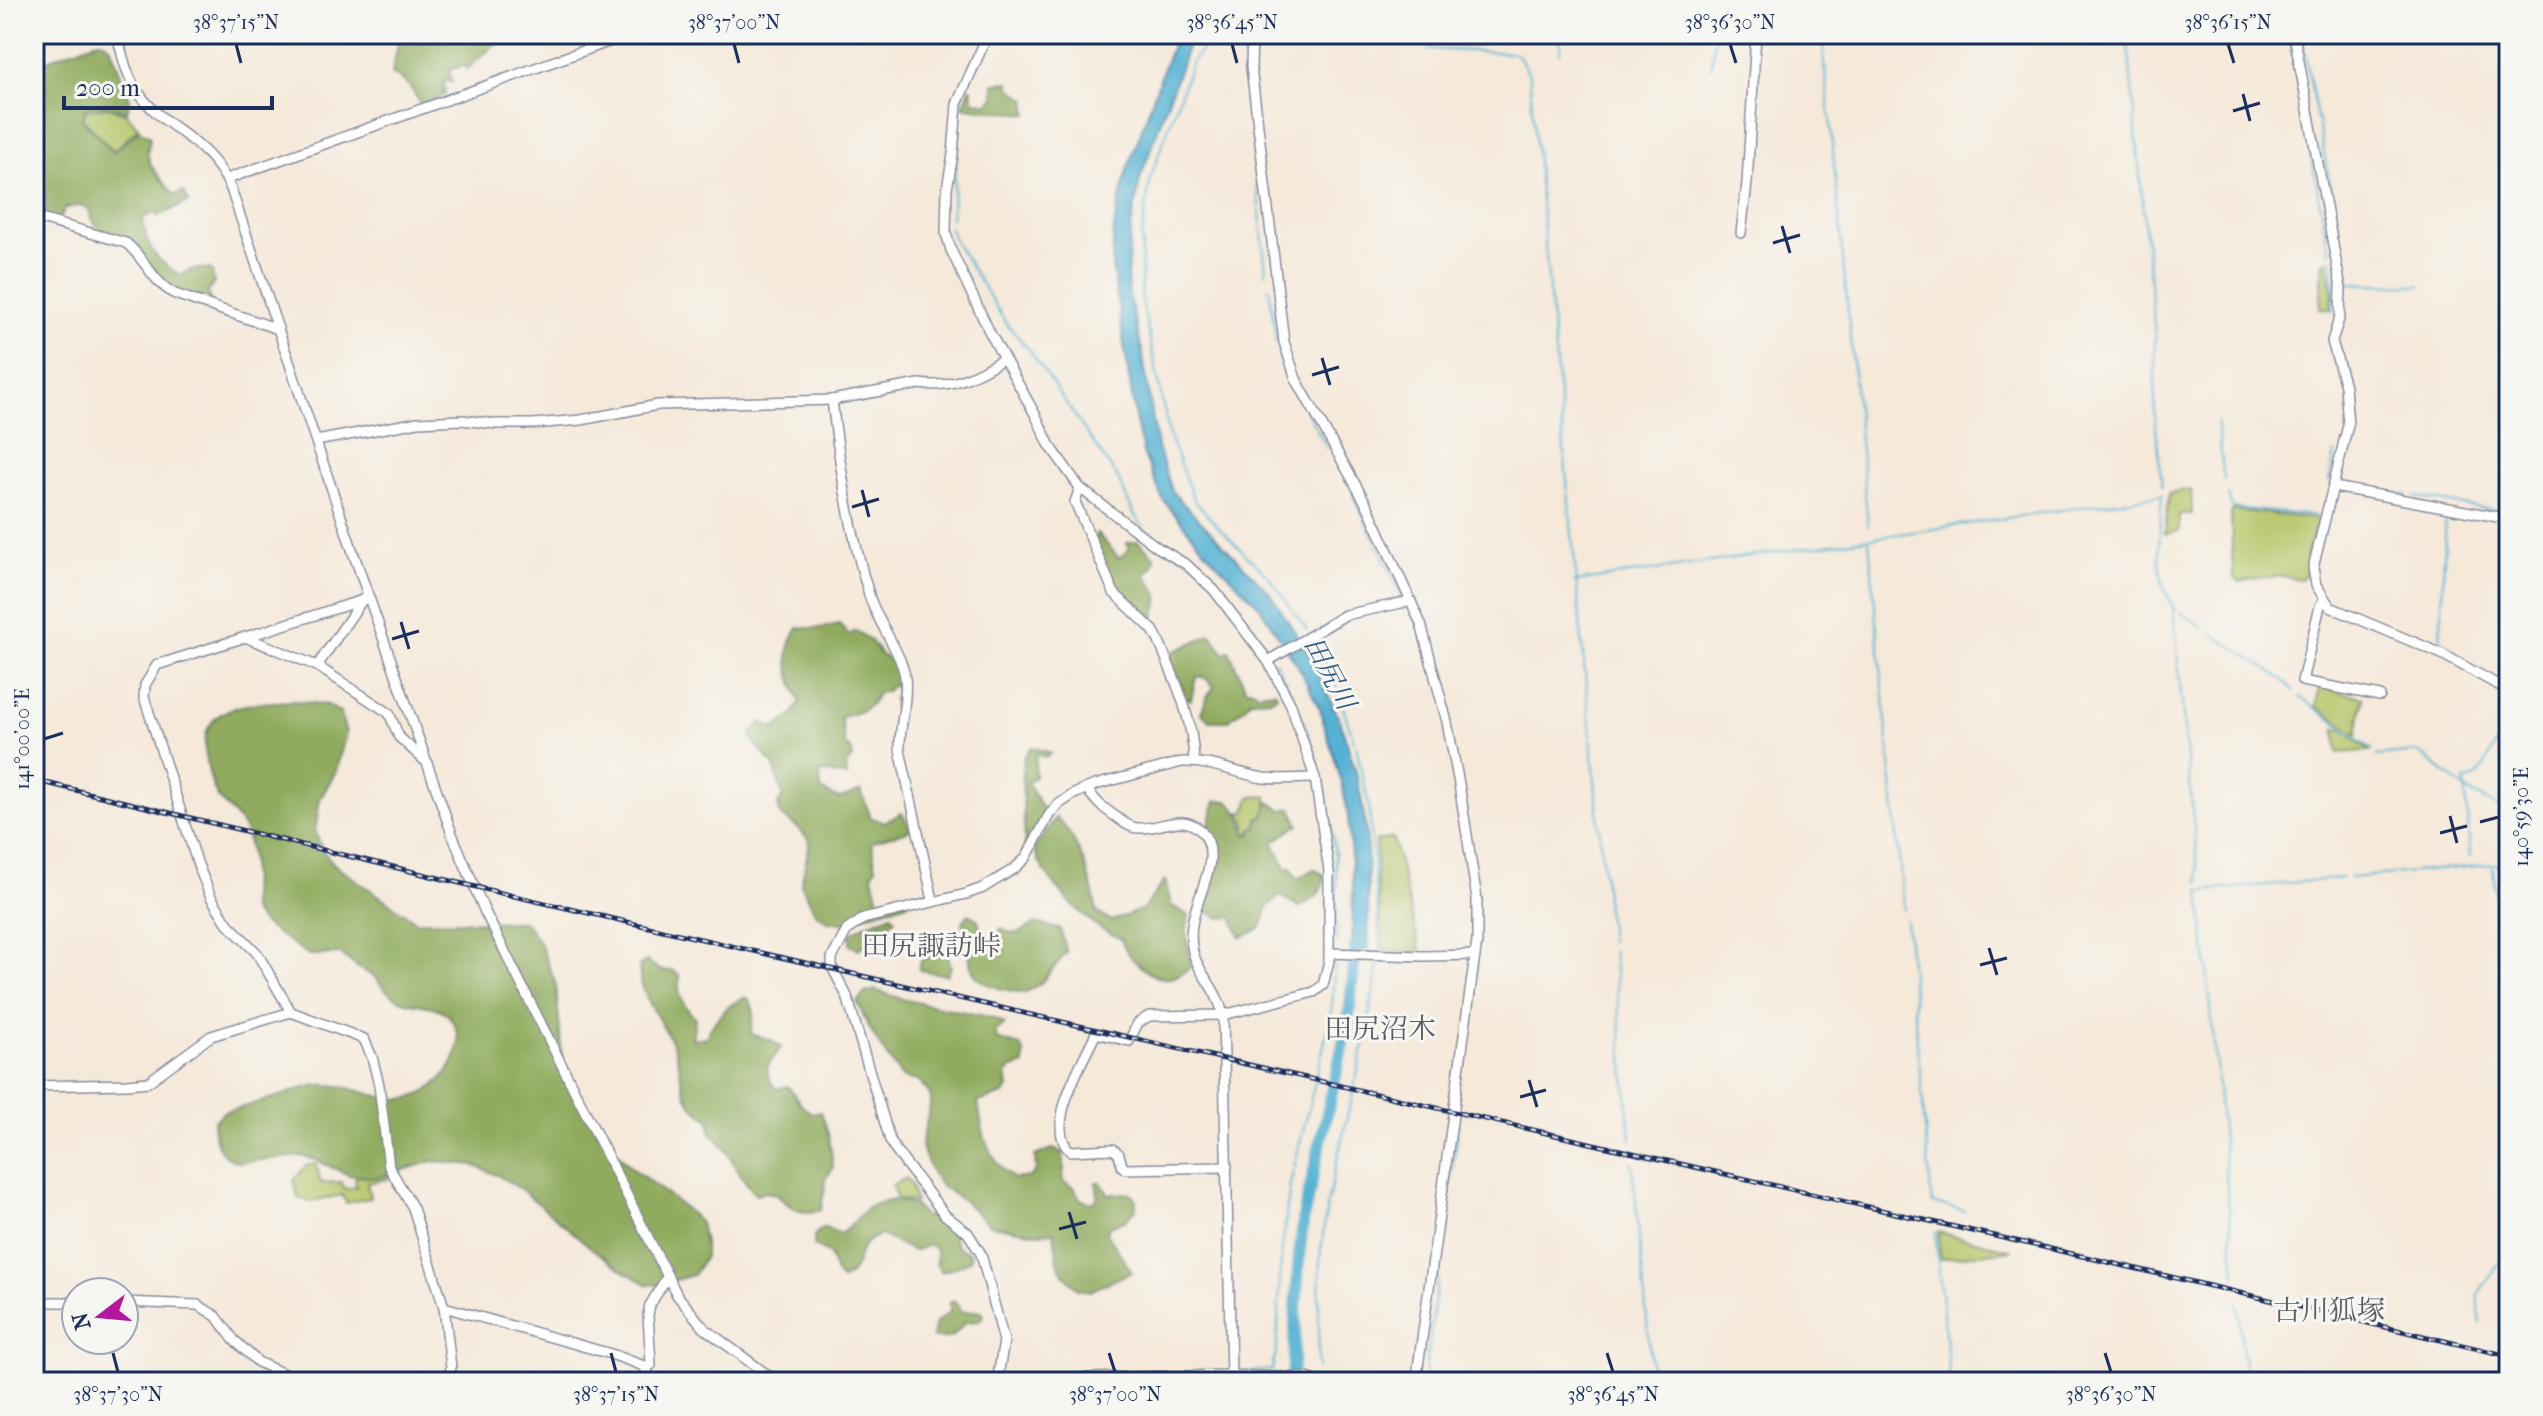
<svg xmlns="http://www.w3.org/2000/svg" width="2543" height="1416" font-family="'IM FELL French Canon','Noto Serif JP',serif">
  <rect width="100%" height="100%" fill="#f6f6f2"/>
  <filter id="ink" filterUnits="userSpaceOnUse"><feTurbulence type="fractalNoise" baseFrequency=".0125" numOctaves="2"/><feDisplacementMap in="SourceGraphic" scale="16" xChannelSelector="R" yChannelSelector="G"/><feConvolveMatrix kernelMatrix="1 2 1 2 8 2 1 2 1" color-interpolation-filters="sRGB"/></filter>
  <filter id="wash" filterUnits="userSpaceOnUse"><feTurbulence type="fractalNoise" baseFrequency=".006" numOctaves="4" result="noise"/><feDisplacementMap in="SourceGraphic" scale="32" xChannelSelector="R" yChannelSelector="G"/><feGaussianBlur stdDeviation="1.8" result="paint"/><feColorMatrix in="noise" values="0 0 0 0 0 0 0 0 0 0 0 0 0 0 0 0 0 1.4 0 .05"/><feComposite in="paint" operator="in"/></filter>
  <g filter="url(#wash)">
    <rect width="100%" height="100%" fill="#f5e9d9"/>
    <g fill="#b6c669" stroke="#687a64" stroke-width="2">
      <path d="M 109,107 L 127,114 L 139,128 L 113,151 L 83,119 L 86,110 Z"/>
      <path d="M 2327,261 L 2333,292 L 2331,309 L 2320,308 L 2323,262 Z"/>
      <path d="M 2191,489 L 2192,514 L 2179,514 L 2179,531 L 2165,534 L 2169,493 Z"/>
      <path d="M 2233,510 L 2318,519 L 2307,553 L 2307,573 L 2301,579 C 2279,575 2261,576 2240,582 L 2233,577 L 2231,511 Z"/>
      <path d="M 2320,687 L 2363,697 L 2357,735 L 2316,706 Z"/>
      <path d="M 2335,729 L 2344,729 L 2370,751 L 2338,753 Z"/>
      <path d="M 1267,796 L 1267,810 L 1263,817 L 1258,817 L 1256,827 L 1251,830 L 1251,833 L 1246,834 L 1246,822 L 1240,812 L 1246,812 L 1250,797 Z"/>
      <path d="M 1393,838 L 1421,953 L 1382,950 L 1377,885 L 1376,841 Z"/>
      <path d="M 316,1164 L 321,1183 L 342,1182 L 344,1189 L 356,1187 L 355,1173 L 386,1167 L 388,1179 L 367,1183 L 370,1198 L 346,1203 L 342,1195 L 311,1202 L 298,1198 L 294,1180 L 306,1166 Z"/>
      <path d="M 906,1178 L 911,1184 L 915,1202 L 897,1199 L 892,1186 Z"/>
      <path d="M 1938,1232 L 2012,1250 L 1940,1259 Z"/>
    </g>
    <g fill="#90ab5d" stroke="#566d5e" stroke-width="2">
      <path d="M 400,34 L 516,34 L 498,42 L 467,69 L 464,65 L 449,70 L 452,82 L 444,81 L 445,95 L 421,105 C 413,90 407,81 392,73 Z"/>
      <path d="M 1432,34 L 1488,34 L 1487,41 C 1473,48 1444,46 1431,37 Z"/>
      <path d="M 100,40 L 110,46 L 130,99 L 127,112 C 113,107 101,103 86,108 L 82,119 L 113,152 L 139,130 L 150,136 C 150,142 147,149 148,155 C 150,171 166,182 174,195 L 184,192 L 189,202 L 158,216 L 154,213 L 143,218 C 145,247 155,260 180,275 C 190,269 200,267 212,270 L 214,283 L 208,292 L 211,304 L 176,293 L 126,242 L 100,230 L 91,218 L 89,209 L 81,205 L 66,208 L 58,221 L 44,215 C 47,200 47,192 35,182 L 34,43 L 45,61 Z"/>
      <path d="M 1009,82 L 1010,88 L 1026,99 L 1028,114 L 963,107 L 970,88 L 972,88 L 972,100 L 987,104 L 994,98 L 994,83 Z"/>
      <path d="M 1097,533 L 1119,558 L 1129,550 L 1127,543 L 1138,541 L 1155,557 L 1153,566 L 1145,575 C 1162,594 1161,600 1152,622 L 1116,589 L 1094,539 Z"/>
      <path d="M 839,624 L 849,635 L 856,631 L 871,641 L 881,655 L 889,659 L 898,672 L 901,680 L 899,719 L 895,718 L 894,699 L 898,691 L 893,684 L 885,692 L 877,693 C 869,712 860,712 841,717 L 845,745 L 851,749 L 853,757 L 846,765 L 847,776 L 820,772 L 821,790 L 839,799 L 861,791 L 871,818 L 885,822 L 902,813 L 911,830 L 871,842 L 876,867 L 872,875 L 880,903 L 903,896 L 909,903 L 863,916 L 848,924 L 828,921 L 815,912 L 801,884 L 810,841 L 797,827 L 780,815 L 778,804 L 783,796 L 774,766 L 751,738 L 752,733 L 762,722 L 773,729 L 792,716 L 800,702 C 790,674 780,656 798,628 L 820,628 Z"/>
      <path d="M 1211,634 L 1224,653 L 1229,651 L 1246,689 L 1255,690 L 1257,693 L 1275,691 L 1277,695 L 1272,699 L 1250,700 C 1245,710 1236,712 1228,721 L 1210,721 L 1201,713 L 1207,697 L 1214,687 C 1209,680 1205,676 1196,677 L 1191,700 L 1187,699 L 1169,656 L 1173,652 Z"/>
      <path d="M 294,701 L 328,705 L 340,713 L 346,733 L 336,771 L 320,799 L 315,831 L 323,852 L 337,867 L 416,921 L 525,922 L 540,943 L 556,985 L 563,1070 L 600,1136 L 632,1168 L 686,1209 L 700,1223 L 705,1248 L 705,1257 L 693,1275 L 658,1285 L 647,1284 L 625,1272 L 594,1250 L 522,1190 L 497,1175 L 473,1165 L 433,1161 L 377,1178 L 349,1175 L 316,1160 L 303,1156 L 239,1162 C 219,1158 214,1141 213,1122 L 224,1112 C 244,1107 263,1101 283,1095 C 294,1092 306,1086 318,1085 C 347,1082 373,1100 402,1099 C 437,1098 477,1048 449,1016 C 438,1004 417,1006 403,1001 C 389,995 384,989 376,978 C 372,974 365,972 360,969 C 353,965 347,959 341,954 L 309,955 L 263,924 L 251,910 C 251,884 255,856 245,831 C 239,816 226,809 218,797 C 211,785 208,769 206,756 C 196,701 257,703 294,701 Z"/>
      <path d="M 1032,747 L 1051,753 L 1047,757 L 1036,755 L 1035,777 L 1027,782 L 1044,811 L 1025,849 L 1022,775 L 1024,757 Z"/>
      <path d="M 1216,801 L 1228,801 C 1239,812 1244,820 1246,835 L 1252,834 L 1252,830 L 1257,827 L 1259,818 L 1263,818 L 1269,802 L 1282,810 L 1291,808 L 1299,825 L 1273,842 L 1286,868 L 1291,868 L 1297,879 L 1314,869 L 1325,875 C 1322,894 1316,899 1299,907 L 1280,895 L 1268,906 L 1261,928 L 1241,938 L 1232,917 L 1221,918 L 1207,911 L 1203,903 L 1215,859 L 1208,827 Z"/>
      <path d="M 1056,817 C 1081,842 1091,879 1097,913 L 1112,921 L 1143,909 L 1165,880 L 1171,905 L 1189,916 L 1186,932 L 1191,967 C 1186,970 1180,975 1174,977 C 1153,984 1126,957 1121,939 C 1112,934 1101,930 1093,923 C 1072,906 1041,874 1034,849 Z"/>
      <path d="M 892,914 L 895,919 L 889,925 L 882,922 L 879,928 L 881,936 L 858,949 L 850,945 L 850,934 C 863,923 877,921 892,914 Z"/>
      <path d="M 969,914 L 977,919 L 984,937 L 993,937 L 1002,928 C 1015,938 1022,932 1035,923 L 1060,929 L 1067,952 L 1042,982 L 1025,993 C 1003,989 969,987 970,957 L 966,952 L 963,921 Z"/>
      <path d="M 947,952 L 951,967 L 947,975 L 919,970 L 919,962 L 927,958 L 931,953 Z"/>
      <path d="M 646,961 L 662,971 L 672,970 L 680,976 C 676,994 682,1004 695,1018 L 692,1039 L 706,1037 C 716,1018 726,1004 747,997 C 759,1013 751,1017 751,1034 L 771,1040 L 781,1047 L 767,1067 L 769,1079 L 776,1089 L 788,1086 L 803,1107 L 812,1113 L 821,1112 L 829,1136 L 833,1167 L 826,1179 L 821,1210 C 784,1221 785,1184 756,1194 C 736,1176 732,1151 711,1133 L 710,1120 C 704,1114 696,1111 691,1104 C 680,1088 681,1067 675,1050 C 666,1026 635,990 640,965 Z"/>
      <path d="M 875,990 L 905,1000 L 994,1018 L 1005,1024 L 996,1031 L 996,1039 L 1021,1046 L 1024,1053 L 1024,1065 L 1012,1068 L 1006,1074 L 1008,1087 L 1004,1094 L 978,1102 C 982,1134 987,1159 1014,1179 L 1030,1177 L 1036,1170 L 1035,1156 L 1052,1149 L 1062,1152 L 1064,1160 L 1063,1181 L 1075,1189 L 1080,1199 L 1091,1203 L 1096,1200 L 1098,1195 L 1096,1182 L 1100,1182 L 1109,1194 L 1131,1193 L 1136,1200 L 1136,1209 L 1125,1221 L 1109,1226 L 1107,1234 L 1132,1272 L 1090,1291 L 1078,1289 L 1062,1272 L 1058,1262 L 1054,1232 L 1036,1233 L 990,1225 L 965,1202 L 941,1186 L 932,1173 L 921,1146 L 931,1102 L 930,1094 L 919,1081 L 903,1078 C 884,1055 869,1029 857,1002 L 865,993 Z"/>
      <path d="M 894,1200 L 914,1205 L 925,1217 L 937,1215 C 950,1224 952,1233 957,1247 L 970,1253 L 971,1259 C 963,1266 952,1268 942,1272 L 936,1264 L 936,1249 L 930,1245 L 913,1251 L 881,1235 C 848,1245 869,1264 842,1280 L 837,1275 L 828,1253 L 814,1246 L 814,1236 L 823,1227 L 840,1234 C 865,1217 857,1205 894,1200 Z"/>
      <path d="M 950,1301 L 955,1301 L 962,1312 L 982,1311 L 983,1315 L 979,1321 L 966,1322 C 952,1335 955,1341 932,1337 L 935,1323 L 950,1312 Z"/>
    </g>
    <path fill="#55b2d3" stroke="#387098" stroke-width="2" d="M 1176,34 L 1192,34 L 1140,179 L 1131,227 L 1127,276 L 1129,296 L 1142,351 L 1157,446 L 1173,493 L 1270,593 L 1307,651 L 1339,718 L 1357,775 L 1364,815 L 1367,839 L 1369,950 L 1352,949 L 1353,884 L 1348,816 L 1342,783 L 1319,707 L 1298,666 L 1259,606 L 1208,554 L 1163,500 L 1144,455 L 1136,423 L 1112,265 L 1114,226 L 1126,173 Z"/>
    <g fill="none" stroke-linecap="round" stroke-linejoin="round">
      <g stroke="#55b2d3" stroke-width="2">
        <path d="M 1822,34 L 1868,526"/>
        <path d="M 2127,34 L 2155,335 L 2155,418 L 2162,486"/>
        <path d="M 2289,34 L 2329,253"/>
        <path d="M 2301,34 L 2349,283 L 2421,286"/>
        <path d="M 1213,36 L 1192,62 L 1151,176 L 1142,232 L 1141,296 L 1170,439 L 1194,500 L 1219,528 L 1270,578 L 1307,630"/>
        <path d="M 1501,42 L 1502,34"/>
        <path d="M 1429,43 L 1429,34"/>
        <path d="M 1428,49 L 1513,53 L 1519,56 L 1529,74 L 1610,941"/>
        <path d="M 1243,50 L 1266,273"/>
        <path d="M 1560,53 L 1561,34"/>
        <path d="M 1711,67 L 1715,34"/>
        <path d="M 951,218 L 959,129"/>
        <path d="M 950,228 L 954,240 L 1006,323 L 1030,351 L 1117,477 L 1133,512 L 1144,529 L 1165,546 L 1198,564 L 1212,577 L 1271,653"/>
        <path d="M 2331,259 L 2335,294 L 2332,312"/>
        <path d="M 1269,287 L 1276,343"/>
        <path d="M 1278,352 L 1283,369 L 1328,449"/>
        <path d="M 2217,421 L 2224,480"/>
        <path d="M 2329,481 L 2335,453"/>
        <path d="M 2341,483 L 2408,495"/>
        <path d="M 1352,493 L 1402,595"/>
        <path d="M 2228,494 L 2232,508 L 2317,516"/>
        <path d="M 2416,497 L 2509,513"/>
        <path d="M 1869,541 L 1904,910"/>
        <path d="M 1575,582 L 2162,495 C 2161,524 2156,557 2163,585 C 2165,593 2171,600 2173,608 L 2176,610"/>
        <path d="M 2173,609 L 2199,883"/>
        <path d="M 2180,612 L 2203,627"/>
        <path d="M 2211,633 L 2282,679 L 2294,691"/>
        <path d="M 1312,641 L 1336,687"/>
        <path d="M 2440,646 L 2446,514"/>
        <path d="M 1275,661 C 1306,719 1327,778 1334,844 C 1338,877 1336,911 1336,944"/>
        <path d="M 1338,692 L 1354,741"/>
        <path d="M 2300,697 L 2373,750"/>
        <path d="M 1356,746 L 1369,806 L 1380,944"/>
        <path d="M 2377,756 L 2417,752 L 2421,754 L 2468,791 L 2509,812"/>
        <path d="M 2470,857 L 2465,781 L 2476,777 L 2483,769 L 2509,719"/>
        <path d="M 2493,868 L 2509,1039"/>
        <path d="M 2350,878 L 2509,863"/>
        <path d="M 1906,920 L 1932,1203 L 1965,1211"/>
        <path d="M 1613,951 L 1631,1139"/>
        <path d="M 1632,1163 L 1653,1382"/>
        <path d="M 1935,1233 L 1950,1382"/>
        <path d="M 2235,1274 L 2200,891 L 2343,878"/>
        <path d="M 2238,1304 L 2246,1382"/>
        <path d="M 2480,1323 L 2478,1294 L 2509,1250"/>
        <path d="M 1318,1368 L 1320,1258 L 1327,1204 L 1365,1040 L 1379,960"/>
        <path d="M 1252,1372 L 1272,1370 L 1277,1347 L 1281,1258 L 1290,1184 L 1331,1016 L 1335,962"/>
        <path d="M 1424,1382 L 1458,1124"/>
      </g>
      <path stroke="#55b2d3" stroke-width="12" d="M 1292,1382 L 1299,1256 L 1304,1214 L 1349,1018 L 1356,943"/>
    </g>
  </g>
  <g filter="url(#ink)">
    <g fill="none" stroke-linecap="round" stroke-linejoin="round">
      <defs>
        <g id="minor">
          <path d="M 117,34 C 122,54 126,75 138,92 C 166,132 208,137 231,189 L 354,555 L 452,834 L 485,912 L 677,1295 L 704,1328 L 777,1382"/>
          <path d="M 988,34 L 957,104 L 953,154 L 947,189 L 946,233 L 951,250 L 990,333 L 1036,416 L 1049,444 L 1080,488 L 1157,547 L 1187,565 L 1214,590 L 1268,661 L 1291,705 L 1315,778 L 1329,871 L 1329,961 L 1323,985 L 1314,992 L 1223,1015 L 1149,1016 L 1138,1023 L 1129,1041 L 1096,1033 C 1084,1060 1043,1126 1070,1151 L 1113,1149 L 1119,1154 L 1122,1166 L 1125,1169 L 1227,1167"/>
          <path d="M 1252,34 L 1251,67 L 1284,342 L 1296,379 L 1368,507 L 1421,624 L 1447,722 L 1459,784 L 1477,899 L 1477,941 L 1416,1382"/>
          <path d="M 2294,34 L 2341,288 L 2340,316 L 2332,341 L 2345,386 L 2348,425 L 2313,568 L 2316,585 L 2330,607 L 2442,654 L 2509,691"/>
          <path d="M 987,36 L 1050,37 L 1134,34"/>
          <path d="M 227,179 L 630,34"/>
          <path d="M 34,217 L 126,243 C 145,258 152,282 175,294 L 278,329"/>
          <path d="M 1741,233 L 1747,183 L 1756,34"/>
          <path d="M 832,400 C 840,467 850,533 870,598 C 878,623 902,654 905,677 C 908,702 899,725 900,750 L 933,900"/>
          <path d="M 316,441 L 418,422 L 462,420 L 496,424 L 533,424 L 581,420 L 658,405 L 832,400 L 919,384 C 951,389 977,375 1003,359"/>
          <path d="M 2334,487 L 2509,519"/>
          <path d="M 1080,488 L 1075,502 L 1114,593 L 1153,630 L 1158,639 C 1175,680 1193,717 1194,762"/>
          <path d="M 369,598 L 157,665 L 145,685 L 144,697 L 198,865 L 211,897 L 228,924 L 257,953 L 291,1012 L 364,1039 L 372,1057 L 379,1085 L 389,1167 L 413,1208 L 444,1307 L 451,1367 L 449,1382"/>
          <path d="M 2324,600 L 2320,606 L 2302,681 L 2380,696"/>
          <path d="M 245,637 L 317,666 L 389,713 L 399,737 L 424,760"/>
          <path d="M 1268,661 L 1345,615 L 1411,601"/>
          <path d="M 317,666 L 363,599"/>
          <path d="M 1087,788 C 1093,800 1101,806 1112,814 C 1120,819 1128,828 1138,828 C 1161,830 1183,811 1202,832 C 1224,855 1195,898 1192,925 C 1186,969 1215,978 1223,1015 L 1231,1375"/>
          <path d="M 1329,953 L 1423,956 L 1475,955"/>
          <path d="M 34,1086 L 127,1084 L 148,1082 L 211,1036 L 291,1012"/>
          <path d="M 34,1302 L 76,1302"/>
          <path d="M 124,1302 L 198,1305 L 216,1316 L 234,1340 L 258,1362 L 301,1382"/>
          <path d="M 444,1307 L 611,1354 L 644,1366 L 651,1365 L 648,1315 L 650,1305 L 667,1277"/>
          <path d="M 644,1366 L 653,1382"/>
          <path d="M 997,1380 L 1231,1375 L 1307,1378 L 1319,1382"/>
          <path d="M 997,1382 L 1004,1341 L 981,1254 L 968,1233 L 945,1215 L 896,1151 L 890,1140 L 847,996 L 832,967 L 832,958 L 847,930 L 863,919 L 966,894 L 983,888 L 1014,869 L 1026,858 L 1049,815 L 1059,804 L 1074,794 L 1095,785 L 1182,762 C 1211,761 1236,773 1263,778 C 1280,780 1298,778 1315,778"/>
        </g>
      </defs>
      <use href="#minor" stroke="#888c9c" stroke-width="12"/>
      <use href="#minor" stroke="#fff" stroke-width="9"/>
      <defs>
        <path id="rail" d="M 34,780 L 501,893 L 2086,1257 L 2509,1356"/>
      </defs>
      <use href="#rail" stroke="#1b2f5e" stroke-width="5"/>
      <use href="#rail" stroke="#f6f6f2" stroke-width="2" stroke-dasharray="6" stroke-linecap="butt"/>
    </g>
  </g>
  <path fill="none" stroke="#1b2f5e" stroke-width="3" d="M 236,44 L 241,63M 734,44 L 739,63M 1232,44 L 1237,63M 1730,44 L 1736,63M 2228,44 L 2234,63M 2243,94 L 2250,121M 2233,111 L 2260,103M 1782,226 L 1790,253M 1773,243 L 1800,235M 1322,358 L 1330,385M 1312,375 L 1339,367M 862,490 L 869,517M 852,507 L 879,499M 401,622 L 409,649M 392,639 L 419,631M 44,739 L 63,733M 2450,816 L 2457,843M 2480,822 L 2499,817M 2440,833 L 2467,826M 1989,948 L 1997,975M 1980,965 L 2007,958M 1529,1080 L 1537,1107M 1520,1097 L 1546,1090M 1069,1212 L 1077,1239M 1059,1229 L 1086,1222M 113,1353 L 118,1372M 611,1353 L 616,1372M 1109,1353 L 1115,1372M 1607,1353 L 1613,1372M 2105,1353 L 2111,1372"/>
  <g text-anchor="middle" stroke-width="6" stroke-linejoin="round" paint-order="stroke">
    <g font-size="26" font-style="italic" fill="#2c5681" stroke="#f6f6f2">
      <text transform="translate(1330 673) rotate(62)" y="9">田尻川</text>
    </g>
    <g font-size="28" fill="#5d5b64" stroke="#f6f6f2">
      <text x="931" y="955">田尻諏訪峠</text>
      <text x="1380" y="1038">田尻沼木</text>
      <text x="2329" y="1320">古川狐塚</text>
    </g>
  </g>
  <rect width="2543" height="1416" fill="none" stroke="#f6f6f2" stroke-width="88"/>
  <g transform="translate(100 1316) rotate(254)"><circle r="38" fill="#f6f6f2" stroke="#9ea6b7" stroke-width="2"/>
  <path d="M0-6L14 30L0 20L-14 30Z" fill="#b5179e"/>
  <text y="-12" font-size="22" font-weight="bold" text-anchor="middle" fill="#1b2f5e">N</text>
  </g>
  <path d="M64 96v12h208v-12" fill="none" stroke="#1b2f5e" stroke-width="4"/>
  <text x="76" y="96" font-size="24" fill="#1b2f5e" stroke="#f6f6f2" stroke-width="6" paint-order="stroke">200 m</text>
  <rect x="44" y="44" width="2455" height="1328" fill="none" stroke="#1b2f5e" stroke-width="3"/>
  <g font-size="20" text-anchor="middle" fill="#1b2f5e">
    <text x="236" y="29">38°37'15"N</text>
    <text x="734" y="29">38°37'00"N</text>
    <text x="1232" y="29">38°36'45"N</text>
    <text x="1730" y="29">38°36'30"N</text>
    <text x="2228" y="29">38°36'15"N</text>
    <text transform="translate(22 739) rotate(-90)" y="7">141°00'00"E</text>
    <text transform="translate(2521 817) rotate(-90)" y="7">140°59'30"E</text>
    <text x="118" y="1401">38°37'30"N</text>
    <text x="616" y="1401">38°37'15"N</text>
    <text x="1115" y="1401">38°37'00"N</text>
    <text x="1613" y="1401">38°36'45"N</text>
    <text x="2111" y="1401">38°36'30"N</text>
  </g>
</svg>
